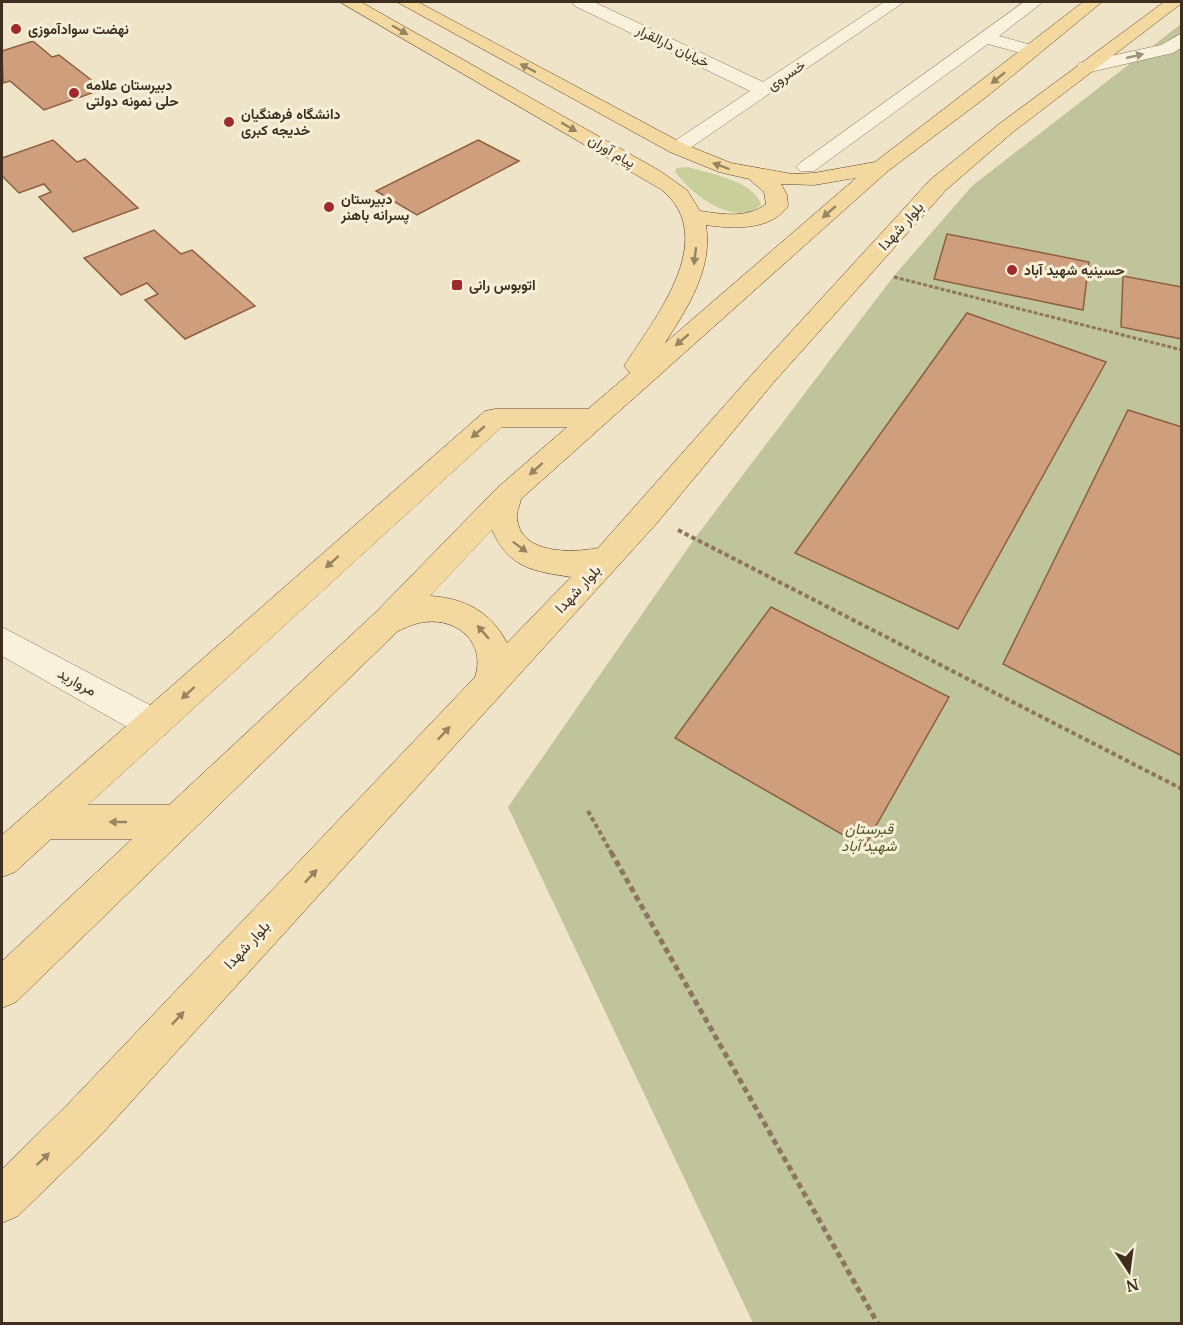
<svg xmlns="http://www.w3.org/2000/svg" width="1183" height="1325" font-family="'PT Serif',Vazirmatn,serif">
  <rect width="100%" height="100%" fill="#f0e4c8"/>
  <path fill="#c9cf9b" d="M 688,167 C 710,174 752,180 761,204 C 738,230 688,193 675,171 L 677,168 Z"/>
  <path fill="#bfc49a" d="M 1181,24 L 1181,1323 L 753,1323 L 508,807 L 695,538 L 893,277 L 972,186 Z"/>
  <g fill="#cf9f7d" stroke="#8d5f41" stroke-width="1.5">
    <path d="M 33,41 L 52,57 L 59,55 L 103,89 L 44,110 L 10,81 L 3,83 L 2,51 Z"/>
    <path d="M 53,140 L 77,162 L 85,159 L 138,208 L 73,232 L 39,197 L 51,192 L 44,184 L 19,193 L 2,176 L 2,158 Z"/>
    <path d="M 478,140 L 519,161 L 417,215 L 376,191 Z"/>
    <path d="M 154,230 L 181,254 L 192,250 L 255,306 L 185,339 L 145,300 L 158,294 L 147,283 L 121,295 L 84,258 Z"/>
    <path d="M 947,234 L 1089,262 L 1083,310 L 934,279 Z"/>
    <path d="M 1123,276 L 1182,287 L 1182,339 L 1121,327 Z"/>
    <path d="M 967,313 L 1106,362 L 958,629 L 795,553 Z"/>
    <path d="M 1128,410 L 1182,427 L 1182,756 L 1003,664 Z"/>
    <path d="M 771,607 L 949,697 L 864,847 L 675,738 Z"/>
  </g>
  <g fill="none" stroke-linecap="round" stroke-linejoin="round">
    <defs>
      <g id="minor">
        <path d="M 572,2 L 594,2 L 763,82 L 884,2 L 904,2 L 684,152 L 670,152 L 667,148 L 670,144 L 750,91 L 575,6 Z"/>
        <path d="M 1024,2 L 1043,2 L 999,36 L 1038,47 L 1041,51 L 1038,55 L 1032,56 L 988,44 L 814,171 L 800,171 L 796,167 L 800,163 Z"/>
        <path d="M 1182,33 L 1182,47 L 1173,53 L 1086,73 L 1077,67 L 1079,63 L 1161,45 Z"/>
        <path d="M 2,627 L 165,713 L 170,724 L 165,735 L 153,739 L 141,735 L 2,656 Z"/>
      </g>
      <path id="major" d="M 340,2 L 361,2 L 660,171 L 687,190 L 700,211 C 723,214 746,219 766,204 L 764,192 L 749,179 L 719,172 L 670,152 L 397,2 L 418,2 L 684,144 L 731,163 L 792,174 L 814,173 L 875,162 L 1083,2 L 1102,2 L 989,95 L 888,171 L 521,499 C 520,505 516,513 517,518 C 520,555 573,553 598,548 L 756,370 L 930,180 L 999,124 L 1164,2 L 1182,3 L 1013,132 L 946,190 L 774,382 L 657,523 L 100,1136 L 18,1216 L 2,1223 L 2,1169 L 68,1104 L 475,677 C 486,644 459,618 425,622 C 415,623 407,627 398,631 L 16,1002 L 2,1008 L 2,961 L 132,839 L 51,839 L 15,872 L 2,877 L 2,835 L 485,411 L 495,409 L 588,409 L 630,373 L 624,366 C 653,320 721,239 662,190 ZM 856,178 L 665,343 C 688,307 713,269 706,225 C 732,229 771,231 788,206 L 787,195 L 781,184 L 814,185 ZM 502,427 L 567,427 L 497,488 L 376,612 L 169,805 L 88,805 ZM 492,530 C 509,568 532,571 571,577 L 507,643 C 491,612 465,598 430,596 Z"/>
    </defs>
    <use href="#minor" stroke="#8d765c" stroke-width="1"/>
    <use href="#major" stroke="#5b4430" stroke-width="1"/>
    <path stroke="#8d765c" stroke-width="3" stroke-dasharray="4 2" stroke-linecap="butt" d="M 894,277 L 1182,350"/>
    <g stroke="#8d765c" stroke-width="4" stroke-dasharray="4.5 3" stroke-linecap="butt">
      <path d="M 678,530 L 1182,789"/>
      <path d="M 588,811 L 612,854"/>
    </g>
    <path stroke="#8d765c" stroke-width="5" stroke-dasharray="6 4" stroke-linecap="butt" d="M 611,852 L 878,1324"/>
    <use href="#minor" fill="#faf1dc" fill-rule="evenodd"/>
    <use href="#major" fill="#f3d9a0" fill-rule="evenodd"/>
  </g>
  <defs><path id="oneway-solid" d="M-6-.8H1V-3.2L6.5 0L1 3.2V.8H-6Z" transform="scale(1.5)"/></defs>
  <g fill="#988460">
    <use href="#oneway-solid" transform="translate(400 30) rotate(30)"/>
    <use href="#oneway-solid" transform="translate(528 68) rotate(-152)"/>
    <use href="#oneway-solid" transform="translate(998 78) rotate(141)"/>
    <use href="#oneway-solid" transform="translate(569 127) rotate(30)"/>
    <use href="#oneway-solid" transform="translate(721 166) rotate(-160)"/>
    <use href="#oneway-solid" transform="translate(829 212) rotate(139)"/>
    <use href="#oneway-solid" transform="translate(695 256) rotate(97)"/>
    <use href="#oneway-solid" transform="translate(682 340) rotate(139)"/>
    <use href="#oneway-solid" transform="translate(478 432) rotate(139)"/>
    <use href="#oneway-solid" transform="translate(536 469) rotate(138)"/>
    <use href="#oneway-solid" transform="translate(520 547) rotate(37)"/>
    <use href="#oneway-solid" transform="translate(332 562) rotate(138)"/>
    <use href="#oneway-solid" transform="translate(483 632) rotate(-131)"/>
    <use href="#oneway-solid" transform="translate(188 693) rotate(138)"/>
    <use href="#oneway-solid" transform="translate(444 733) rotate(-47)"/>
    <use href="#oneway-solid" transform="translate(118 822) rotate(180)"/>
    <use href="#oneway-solid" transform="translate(311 876) rotate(-47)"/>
    <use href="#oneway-solid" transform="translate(178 1018) rotate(-47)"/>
    <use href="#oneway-solid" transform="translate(43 1159) rotate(-44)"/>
  </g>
  <use fill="#9c907e" href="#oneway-solid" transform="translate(1135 56) rotate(-13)"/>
  <g fill="#9e2a2b" stroke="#f7eed8" stroke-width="2">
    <circle cx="16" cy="29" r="6"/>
    <circle cx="74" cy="93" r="6"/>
    <circle cx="229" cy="122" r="6"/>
    <circle cx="329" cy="207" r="6"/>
    <circle cx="1012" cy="270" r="6"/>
    <rect x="451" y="279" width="12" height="12" rx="3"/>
  </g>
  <g text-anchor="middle" stroke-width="6" stroke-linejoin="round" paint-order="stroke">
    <g font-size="14" font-weight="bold" fill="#3d2e20" stroke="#f7eed8" text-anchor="start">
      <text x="28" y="34">نهضت سوادآموزی</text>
      <text x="86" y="90">دبیرستان علامه<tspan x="86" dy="16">حلی نمونه دولتی</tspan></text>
      <text x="241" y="119">دانشگاه فرهنگیان<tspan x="241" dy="16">خدیجه کبری</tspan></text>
      <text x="341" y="204">دبیرستان<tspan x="341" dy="16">پسرانه باهنر</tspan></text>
      <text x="1024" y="275">حسینیه شهید آباد</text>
      <text x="469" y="290">اتوبوس رانی</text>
    </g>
    <g font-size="14" fill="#3d2e20" stroke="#f7eed8">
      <text transform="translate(673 46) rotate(26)" y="5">خیابان دارالقرار</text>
      <text transform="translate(786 75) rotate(-34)" y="5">خسروی</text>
      <text transform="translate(612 151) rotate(30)" y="5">پیام آوران</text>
    </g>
    <g font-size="15" fill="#3d2e20" stroke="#f7eed8">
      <text transform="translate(901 226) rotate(-48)" y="5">بلوار شهدا</text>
      <text transform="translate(578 589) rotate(-47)" y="5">بلوار شهدا</text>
      <text transform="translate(77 682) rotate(29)" y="5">مروارید</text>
      <text transform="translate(247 945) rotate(-47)" y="5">بلوار شهدا</text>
    </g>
    <g font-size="15" font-style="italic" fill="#4d5a26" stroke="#f7eed8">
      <text x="869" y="834">قبرستان<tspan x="869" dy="17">شهید آباد</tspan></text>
    </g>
  </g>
  <rect width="1183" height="1325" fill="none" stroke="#3d2e20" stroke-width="6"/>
  <g transform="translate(1129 1271) rotate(167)" stroke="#f7eed8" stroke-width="4.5" paint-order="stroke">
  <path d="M0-4.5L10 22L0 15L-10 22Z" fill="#3d2e20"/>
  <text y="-9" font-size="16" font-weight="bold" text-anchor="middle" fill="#3d2e20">N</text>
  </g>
</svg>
